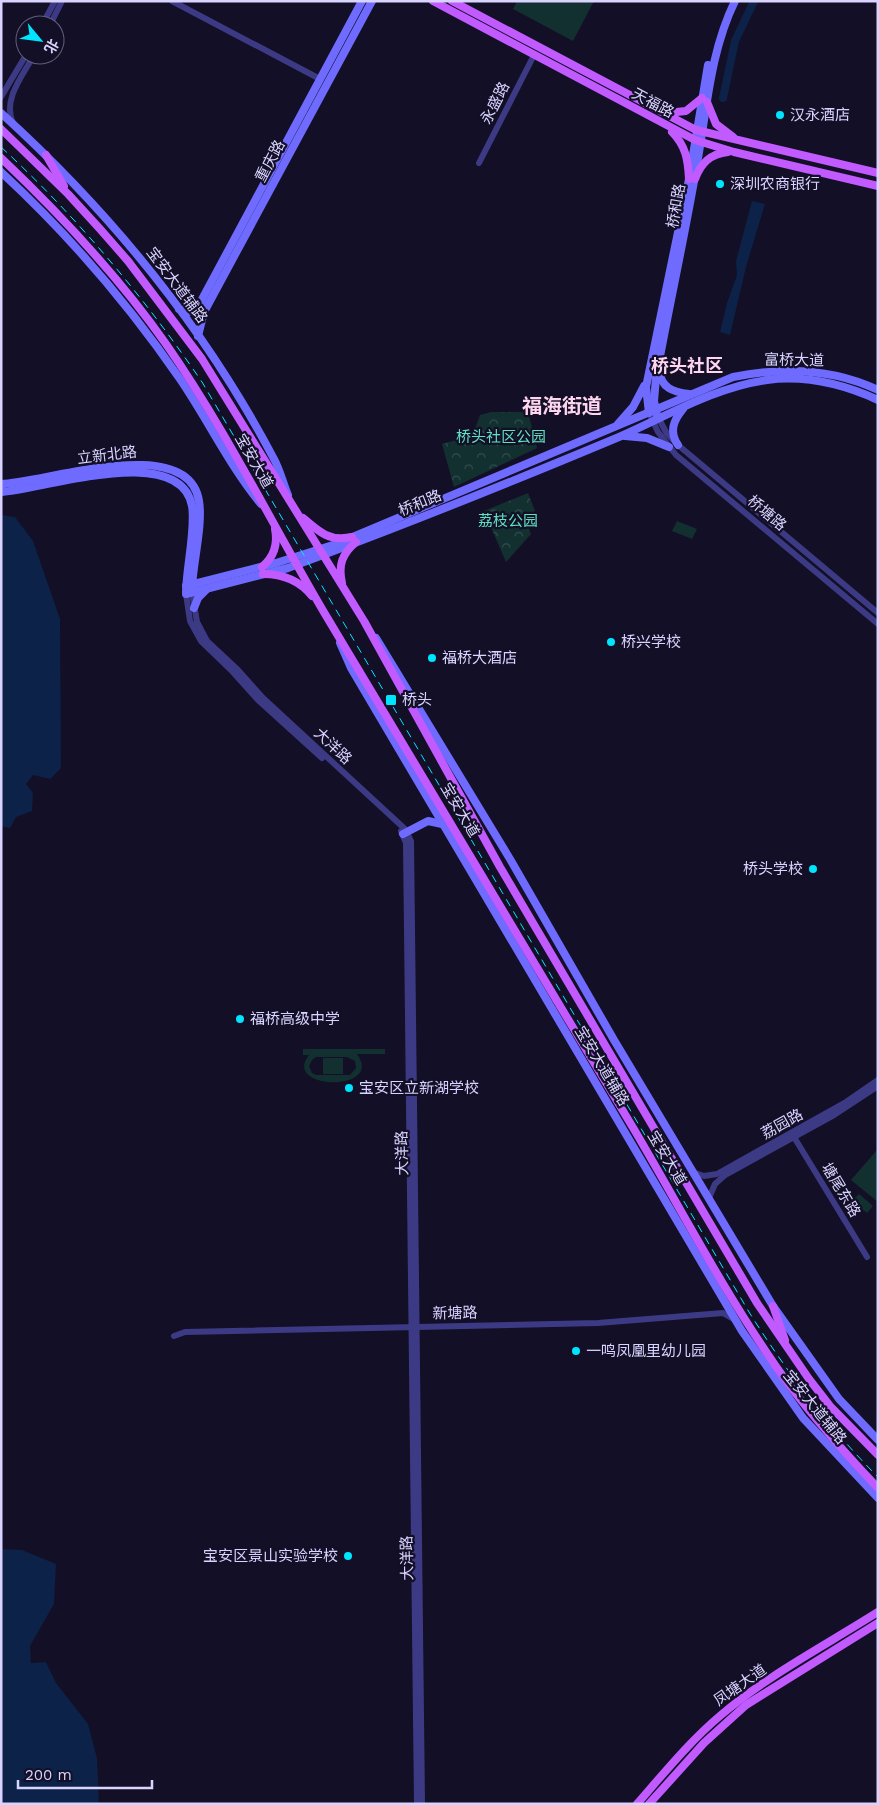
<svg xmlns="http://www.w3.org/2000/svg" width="879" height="1805" font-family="'Work Sans','Noto Sans SC',sans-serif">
  <defs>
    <pattern id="park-crowns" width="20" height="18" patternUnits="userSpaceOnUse" patternTransform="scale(1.25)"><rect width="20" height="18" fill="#12302f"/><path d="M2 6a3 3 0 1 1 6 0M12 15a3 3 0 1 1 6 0" fill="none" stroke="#344d4e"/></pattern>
  </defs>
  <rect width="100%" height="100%" fill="#130f26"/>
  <g fill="#12302f" fill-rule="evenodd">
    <path d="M 517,1 L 594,1 L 573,41 L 513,9 Z"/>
    <path d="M 677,521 L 697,529 L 692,539 L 672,531 Z"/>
    <path d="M 303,1049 L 385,1049 L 385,1054 L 357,1054 C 385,1093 281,1090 309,1055 L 303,1055 ZM 316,1057 L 347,1057 L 355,1061 L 356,1068 L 350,1075 L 316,1075 L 312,1073 L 309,1066 L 312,1060 Z"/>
    <rect x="323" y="1058" width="20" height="16"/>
    <path d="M 878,1149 L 878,1202 L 851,1180 Z"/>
    <path d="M 859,1194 L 873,1206 L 867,1213 L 852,1201 Z"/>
  </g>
  <g fill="url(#park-crowns)">
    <path d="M 491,412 L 528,412 L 537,448 L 454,487 L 442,444 L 473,435 L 480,415 Z"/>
    <path d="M 528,493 L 535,511 L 525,519 L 531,534 L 506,562 L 484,511 Z"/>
  </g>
  <g fill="#0c2248">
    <path d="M 752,201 L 765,204 L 746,267 L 730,335 L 720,332 L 727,303 L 737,275 L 736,261 Z"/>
    <path d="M 1,515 L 15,517 L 33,541 L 60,619 L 61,768 L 50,779 L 33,775 L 26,784 L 33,793 L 32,811 L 16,817 L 10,828 L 1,826 Z"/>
    <path d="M 1,1549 L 22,1550 L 56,1564 L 54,1604 L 30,1646 L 31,1663 L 46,1662 L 56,1683 L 88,1724 L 97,1758 L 99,1804 L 1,1804 Z"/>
  </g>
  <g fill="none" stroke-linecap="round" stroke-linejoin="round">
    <path stroke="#0c2248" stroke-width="8" d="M 723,98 L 735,41 L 754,1"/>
    <g stroke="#3d3a85" stroke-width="6">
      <path d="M 172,1 L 320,79"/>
      <path d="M 42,25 L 55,1"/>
      <path d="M 50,25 L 62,1"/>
      <path d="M 1,97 L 26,55"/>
      <path d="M 13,123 C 2,100 23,75 34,55"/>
      <path d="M 479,163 L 534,55"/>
      <path d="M 649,413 L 658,432 L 676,455 L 878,624"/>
      <path d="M 659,419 L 667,434 L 678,445 L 878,613"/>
      <path d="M 192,592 L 197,622 L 207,641 L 238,670 L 263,698 L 405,829 L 411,841 L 422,1804"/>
      <path d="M 186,594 L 190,621 L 201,641 L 231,670 L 258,700 L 322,758"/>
      <path d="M 401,831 L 406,843 L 417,1804"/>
      <path d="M 794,1137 L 867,1257"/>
      <path d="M 695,1173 L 704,1176 L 717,1174 L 846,1102 L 878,1080"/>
      <path d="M 709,1198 L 715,1184 L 725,1175 L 834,1115 L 878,1086"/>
      <path d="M 174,1336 L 185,1332 L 598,1323 L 723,1313 L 735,1320"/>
    </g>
    <g stroke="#6f6bff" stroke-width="8">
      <path d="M 1,113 C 110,212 205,328 274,459 C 280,470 283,483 288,495"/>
      <path d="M 1,172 C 67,233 129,305 180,379 C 208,420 229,465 261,504"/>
      <path d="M 179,309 L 189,312 L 199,305 L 362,1"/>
      <path d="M 198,336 L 204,312 L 372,1"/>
      <path d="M 659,370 C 661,388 673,392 689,394"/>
      <path d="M 649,413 L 646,387 L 689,179 L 708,65"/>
      <path d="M 657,415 L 654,401 L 656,378 C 669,306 685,235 697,164 C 707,109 710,52 735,1"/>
      <path d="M 618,424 L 633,407 L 644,386"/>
      <path d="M 625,436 L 647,438 L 669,447"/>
      <path d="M 678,445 C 669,432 673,421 683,409"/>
      <path d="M 1,484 C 45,483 188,432 199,501 C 203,525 193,562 192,588"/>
      <path d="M 1,492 C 42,490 180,441 192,506 C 196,528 186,569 186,594 L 288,568 L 323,555 C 422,518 521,478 619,437 C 667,416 715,387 767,380 C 805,375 843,384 878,400"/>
      <path d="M 186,586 L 276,563 L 336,544 L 733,377 C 782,367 832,368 878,390"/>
      <path d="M 194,608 L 198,598 L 206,590"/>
      <path d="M 376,638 L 510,859 L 614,1040 L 773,1306 L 839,1399 L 878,1440"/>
      <path d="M 340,643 L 351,668 L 742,1331 L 803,1418 L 878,1498"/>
      <path d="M 403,834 L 428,821 L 442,824"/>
    </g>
    <g stroke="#c25bff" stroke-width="8">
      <path d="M 433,1 L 695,140 L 734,152 L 878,186"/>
      <path d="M 452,1 L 696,130 L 878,173"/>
      <path d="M 707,102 L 716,124 L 733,137"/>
      <path d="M 667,113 L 686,111 L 702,98"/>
      <path d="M 1,129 L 68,194 L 100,229 L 128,261 L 202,359 L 364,621 L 500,867 L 757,1303 L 809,1379 L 830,1406 L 878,1455"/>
      <path d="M 672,132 C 686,146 688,160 689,179"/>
      <path d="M 46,155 L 64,186"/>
      <path d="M 1,158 C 61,215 119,277 166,344 C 226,430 272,524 325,614 C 429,786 533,958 635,1131 C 681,1209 723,1290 775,1365 C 805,1409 841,1449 878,1488"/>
      <path d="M 695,179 C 701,163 710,154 728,152"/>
      <path d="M 303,518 C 319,532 330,542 352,537"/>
      <path d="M 262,567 C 274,557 278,544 275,529"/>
      <path d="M 263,574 C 282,574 300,581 312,596"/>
      <path d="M 342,583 C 338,565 342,554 356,542"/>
      <path d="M 773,1306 L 785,1340"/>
      <path d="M 637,1804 C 664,1773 690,1741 721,1715 C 768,1675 826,1645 878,1612"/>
      <path d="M 649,1804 L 704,1743 L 746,1705 L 878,1623"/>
    </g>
    <path stroke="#00e5ff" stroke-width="1" stroke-dasharray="8 6" stroke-linecap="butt" d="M 1,147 C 77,217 144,297 202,382 L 749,1312 C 786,1371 829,1428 878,1477"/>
  </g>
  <g fill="#00e5ff" stroke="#130f26" stroke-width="2">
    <circle cx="780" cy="115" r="5"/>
    <circle cx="720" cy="184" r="5"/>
    <circle cx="611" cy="642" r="5"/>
    <circle cx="432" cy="658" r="5"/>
    <rect x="385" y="694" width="12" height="12" rx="2.5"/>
    <circle cx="813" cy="869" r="5"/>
    <circle cx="240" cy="1019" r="5"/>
    <circle cx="349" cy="1088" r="5"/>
    <circle cx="576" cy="1351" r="5"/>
    <circle cx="348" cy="1556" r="5"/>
  </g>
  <g text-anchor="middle" stroke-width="4.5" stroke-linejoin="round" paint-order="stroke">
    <g font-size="15" fill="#d9d4ff" stroke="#130f26">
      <text transform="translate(495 103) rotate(-63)" y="5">永盛路</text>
      <text transform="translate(653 103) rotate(28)" y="5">天福路</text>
      <text transform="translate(270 161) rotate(-62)" y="5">重庆路</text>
      <text transform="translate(676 206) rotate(-80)" y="5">桥和路</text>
      <text transform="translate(177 285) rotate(53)" y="5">宝安大道辅路</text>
      <text transform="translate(794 360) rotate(1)" y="5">富桥大道</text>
      <text transform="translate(107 455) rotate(-7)" y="5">立新北路</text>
      <text transform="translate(254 461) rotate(60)" y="5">宝安大道</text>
      <text transform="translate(420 503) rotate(-22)" y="5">桥和路</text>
      <text transform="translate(767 513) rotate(40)" y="5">桥塘路</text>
      <text transform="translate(333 746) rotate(43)" y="5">大洋路</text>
      <text transform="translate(460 810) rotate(59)" y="5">宝安大道</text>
      <text transform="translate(602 1066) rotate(59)" y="5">宝安大道辅路</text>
      <text transform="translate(782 1124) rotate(-29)" y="5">荔园路</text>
      <text transform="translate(402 1153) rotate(-91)" y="5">大洋路</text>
      <text transform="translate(667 1158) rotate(59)" y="5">宝安大道</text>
      <text transform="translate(841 1190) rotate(59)" y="5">塘尾东路</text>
      <text transform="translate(455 1313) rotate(-1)" y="5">新塘路</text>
      <text transform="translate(815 1407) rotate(51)" y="5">宝安大道辅路</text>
      <text transform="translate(407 1558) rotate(-91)" y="5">大洋路</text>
      <text transform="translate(740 1685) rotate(-35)" y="5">凤塘大道</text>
    </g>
    <g font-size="15" fill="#d9d4ff" stroke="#130f26" text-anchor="start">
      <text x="790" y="120">汉永酒店</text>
      <text x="730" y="189">深圳农商银行</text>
      <text x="621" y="647">桥兴学校</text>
      <text x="442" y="663">福桥大酒店</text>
      <text x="402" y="705">桥头</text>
      <text x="803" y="874" text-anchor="end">桥头学校</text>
      <text x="250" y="1024">福桥高级中学</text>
      <text x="359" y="1093">宝安区立新湖学校</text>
      <text x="586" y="1356">一鸣凤凰里幼儿园</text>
      <text x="338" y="1561" text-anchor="end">宝安区景山实验学校</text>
    </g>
    <g font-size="15" fill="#5fe0c0" stroke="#130f26">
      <text x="501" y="442">桥头社区公园</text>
      <text x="508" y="526">荔枝公园</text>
    </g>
    <g font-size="18" font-weight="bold" fill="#ffd6f0" stroke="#130f26">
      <text x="687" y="372">桥头社区</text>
    </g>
    <g font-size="20" font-weight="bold" fill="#ffd6f0" stroke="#130f26">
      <text x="562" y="413">福海街道</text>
    </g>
  </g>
  <rect width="879" height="1805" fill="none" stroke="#d9d4ff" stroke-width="5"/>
  <g transform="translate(40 40) rotate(119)"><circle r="24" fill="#130f26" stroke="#625e7d"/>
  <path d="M0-4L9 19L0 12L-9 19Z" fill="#00e5ff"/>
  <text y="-8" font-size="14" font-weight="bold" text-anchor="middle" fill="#d9d4ff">北</text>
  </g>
  <path d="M18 1780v8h134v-8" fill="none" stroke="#d9d4ff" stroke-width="2.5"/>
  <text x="25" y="1780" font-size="15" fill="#d9d4ff" stroke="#130f26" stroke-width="4" paint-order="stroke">200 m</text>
</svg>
